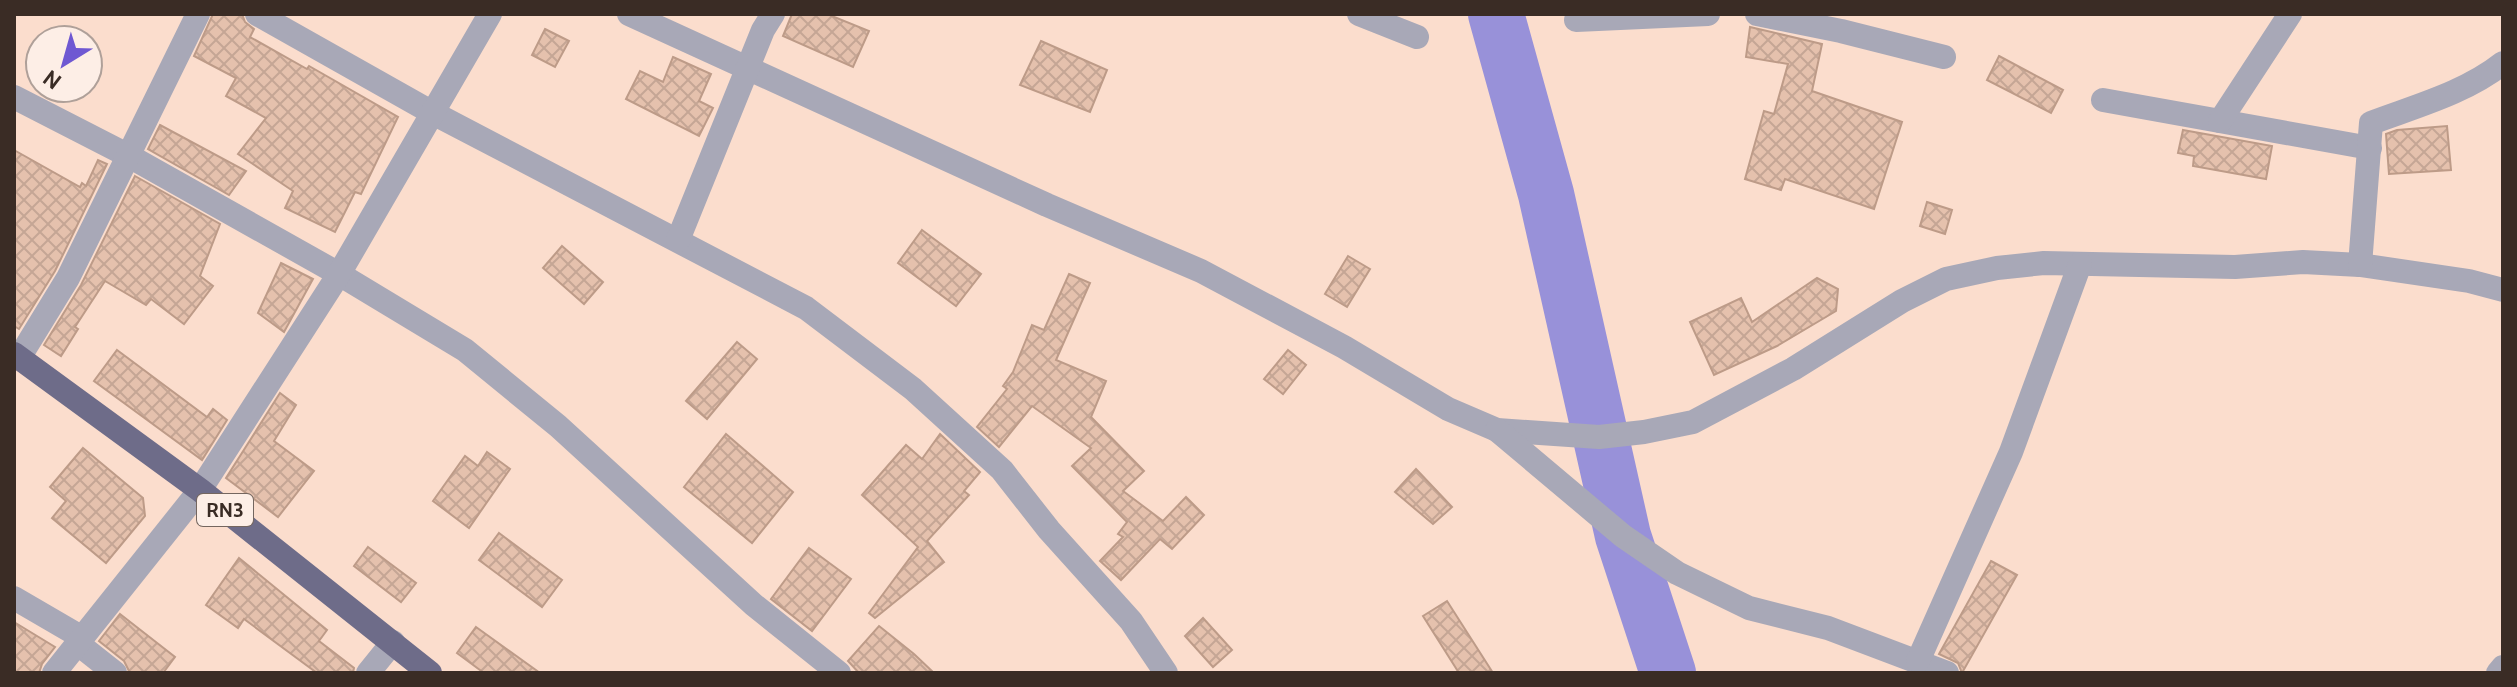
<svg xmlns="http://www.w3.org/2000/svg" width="2517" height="687" font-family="Cabin,sans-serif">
  <defs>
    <pattern id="building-cross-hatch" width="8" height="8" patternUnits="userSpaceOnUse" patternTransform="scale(2)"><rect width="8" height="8" fill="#e5c1ad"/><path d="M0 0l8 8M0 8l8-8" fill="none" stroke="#c5a695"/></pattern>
  </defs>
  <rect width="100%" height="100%" fill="#fbddcd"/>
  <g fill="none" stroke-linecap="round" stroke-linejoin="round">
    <path stroke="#9891d9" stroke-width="56" d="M 1496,14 L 1546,194 L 1623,536 L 1668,673"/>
  </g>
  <g fill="url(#building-cross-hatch)" stroke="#bd9b88" stroke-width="2">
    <path d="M 213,14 L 242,14 L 245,22 L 254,29 L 250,37 L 307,69 L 309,66 L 398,117 L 361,194 L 355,192 L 335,232 L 285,208 L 293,191 L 238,154 L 266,118 L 226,96 L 236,78 L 194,56 Z"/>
    <path d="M 792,14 L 827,14 L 869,31 L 853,67 L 783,36 Z"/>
    <path d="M 1750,27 L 1822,44 L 1812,91 L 1902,122 L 1874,209 L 1785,179 L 1781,190 L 1745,179 L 1764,111 L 1774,114 L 1788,64 L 1746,57 Z"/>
    <path d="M 545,29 L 569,41 L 555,67 L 532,55 Z"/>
    <path d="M 1041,41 L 1107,70 L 1090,112 L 1020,85 Z"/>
    <path d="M 1999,56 L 2063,90 L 2051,113 L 1987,80 Z"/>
    <path d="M 673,57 L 711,74 L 699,101 L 713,108 L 699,136 L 626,99 L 640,71 L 663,82 Z"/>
    <path d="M 160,125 L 246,171 L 229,195 L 148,149 Z"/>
    <path d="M 2447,126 L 2451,170 L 2389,174 L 2386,134 L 2397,130 Z"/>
    <path d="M 2183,130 L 2272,146 L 2266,179 L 2193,166 L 2194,156 L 2178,153 Z"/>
    <path d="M 14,150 L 80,187 L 82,183 L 86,186 L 98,160 L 107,164 L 55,271 L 19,329 L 14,326 Z"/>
    <path d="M 135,176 L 220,224 L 200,276 L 213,286 L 184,324 L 151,299 L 146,305 L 105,281 L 75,327 L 78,329 L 61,356 L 44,345 L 81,285 Z"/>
    <path d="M 1927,202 L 1952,210 L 1945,234 L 1920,226 Z"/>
    <path d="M 922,230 L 981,274 L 956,306 L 898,263 Z"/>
    <path d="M 562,246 L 603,282 L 584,304 L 543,268 Z"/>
    <path d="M 1348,256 L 1370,269 L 1347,307 L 1325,294 Z"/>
    <path d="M 281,263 L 313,279 L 284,332 L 258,313 Z"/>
    <path d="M 1069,274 L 1090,283 L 1056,360 L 1106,381 L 1091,417 L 1144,471 L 1123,491 L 1163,521 L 1186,497 L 1204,515 L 1172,549 L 1160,539 L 1121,580 L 1100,561 L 1123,537 L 1118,534 L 1127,522 L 1072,466 L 1091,448 L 1032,406 L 999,447 L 977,427 L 1007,389 L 1003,386 L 1013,372 L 1032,325 L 1044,330 Z"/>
    <path d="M 1817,278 L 1838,289 L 1836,311 L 1777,346 L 1714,375 L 1690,322 L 1741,298 L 1752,322 Z"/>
    <path d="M 737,342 L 757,359 L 707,419 L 686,401 Z"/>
    <path d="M 117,350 L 207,417 L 213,409 L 227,420 L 202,460 L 94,381 Z"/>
    <path d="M 1288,350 L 1306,365 L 1283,394 L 1264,379 Z"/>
    <path d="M 280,393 L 296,405 L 274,441 L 314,471 L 278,517 L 226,478 Z"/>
    <path d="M 726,434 L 793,492 L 752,543 L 684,487 Z"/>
    <path d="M 940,434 L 980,472 L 964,491 L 969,495 L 927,541 L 944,562 L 875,618 L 869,613 L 918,547 L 862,495 L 906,445 L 922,459 Z"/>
    <path d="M 83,448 L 143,498 L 145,516 L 106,563 L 52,518 L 66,501 L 50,487 Z"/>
    <path d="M 487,452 L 510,469 L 469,528 L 433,501 L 465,456 L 478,466 Z"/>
    <path d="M 1416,469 L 1452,507 L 1433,524 L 1395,492 Z"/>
    <path d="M 499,533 L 562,580 L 542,607 L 479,560 Z"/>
    <path d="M 368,547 L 416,583 L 401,602 L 354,566 Z"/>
    <path d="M 809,548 L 851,579 L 812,631 L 771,599 Z"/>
    <path d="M 239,558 L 327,630 L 319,641 L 354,668 L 353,673 L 317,673 L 244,619 L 238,628 L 206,605 Z"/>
    <path d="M 1991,561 L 2017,575 L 1962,673 L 1958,663 L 1939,654 Z"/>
    <path d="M 1447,601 L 1493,673 L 1459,673 L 1423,616 Z"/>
    <path d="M 120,614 L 175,657 L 163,673 L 130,673 L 124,661 L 99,641 Z"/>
    <path d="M 1203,618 L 1232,650 L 1213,667 L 1185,636 Z"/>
    <path d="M 14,622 L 55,647 L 42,664 L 39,673 L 14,673 Z"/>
    <path d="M 879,626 L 914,654 L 934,673 L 859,673 L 848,661 Z"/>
    <path d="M 476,627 L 540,673 L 484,673 L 457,653 Z"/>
  </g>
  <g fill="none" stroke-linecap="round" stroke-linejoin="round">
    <g stroke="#a8a8b7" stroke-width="24">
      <path d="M 257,14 L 431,112 L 806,308 L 913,389 L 1002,470 L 1049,530 L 1131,621 L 1166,673"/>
      <path d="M 629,14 L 1047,205 L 1201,271 L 1344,347 L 1448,409 L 1497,430 L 1599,437 L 1644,432 L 1693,422 L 1793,369 L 1902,301 L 1946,279 L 1997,268 L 2044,263 L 2235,267 L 2303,262 L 2360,265 L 2469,281 L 2503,290"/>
      <path d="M 1359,14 L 1417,37"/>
      <path d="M 1757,14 L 1841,31 L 1944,57"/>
      <path d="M 1576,20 L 1708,14"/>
      <path d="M 14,97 L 129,156 L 339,274 L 465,350 L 558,426 L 754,605 L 839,673"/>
      <path d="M 2103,100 L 2370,148"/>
      <path d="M 2220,121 L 2290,14"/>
      <path d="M 678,240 L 763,30 L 773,14"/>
      <path d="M 2360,265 L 2371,123 C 2416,106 2465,93 2503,63"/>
      <path d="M 19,358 L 68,278 L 198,14"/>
      <path d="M 1497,430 L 1623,536 L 1677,573 L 1749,608 L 1828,628 L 1947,673"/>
      <path d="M 14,598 L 81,637"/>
      <path d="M 77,643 L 115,673"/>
      <path d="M 1918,661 L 2011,452 L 2080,264"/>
      <path d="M 54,673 L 200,490 L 339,274 L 490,14"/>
      <path d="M 368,673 L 393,642"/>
      <path d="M 2498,673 L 2503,667"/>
    </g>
    <path stroke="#6e6c89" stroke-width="24" d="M 14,354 L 200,490 L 430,673"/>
  </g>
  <g text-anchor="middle" stroke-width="7" stroke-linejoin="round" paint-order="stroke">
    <rect fill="#fdeee6" stroke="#74665f" stroke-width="2" x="197" y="494" width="56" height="32" rx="6"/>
    <g font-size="20" font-weight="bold" fill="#3a2c25">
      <text x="225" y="517">RN3</text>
    </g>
  </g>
  <rect width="2517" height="687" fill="none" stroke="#3a2c25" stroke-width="32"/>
  <g transform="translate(64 64) rotate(217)"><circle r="38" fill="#fdeee6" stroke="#afa099" stroke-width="2"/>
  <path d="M0-6L14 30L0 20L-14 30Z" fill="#6f58d2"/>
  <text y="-12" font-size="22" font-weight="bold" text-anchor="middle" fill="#3a2c25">N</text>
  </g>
</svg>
